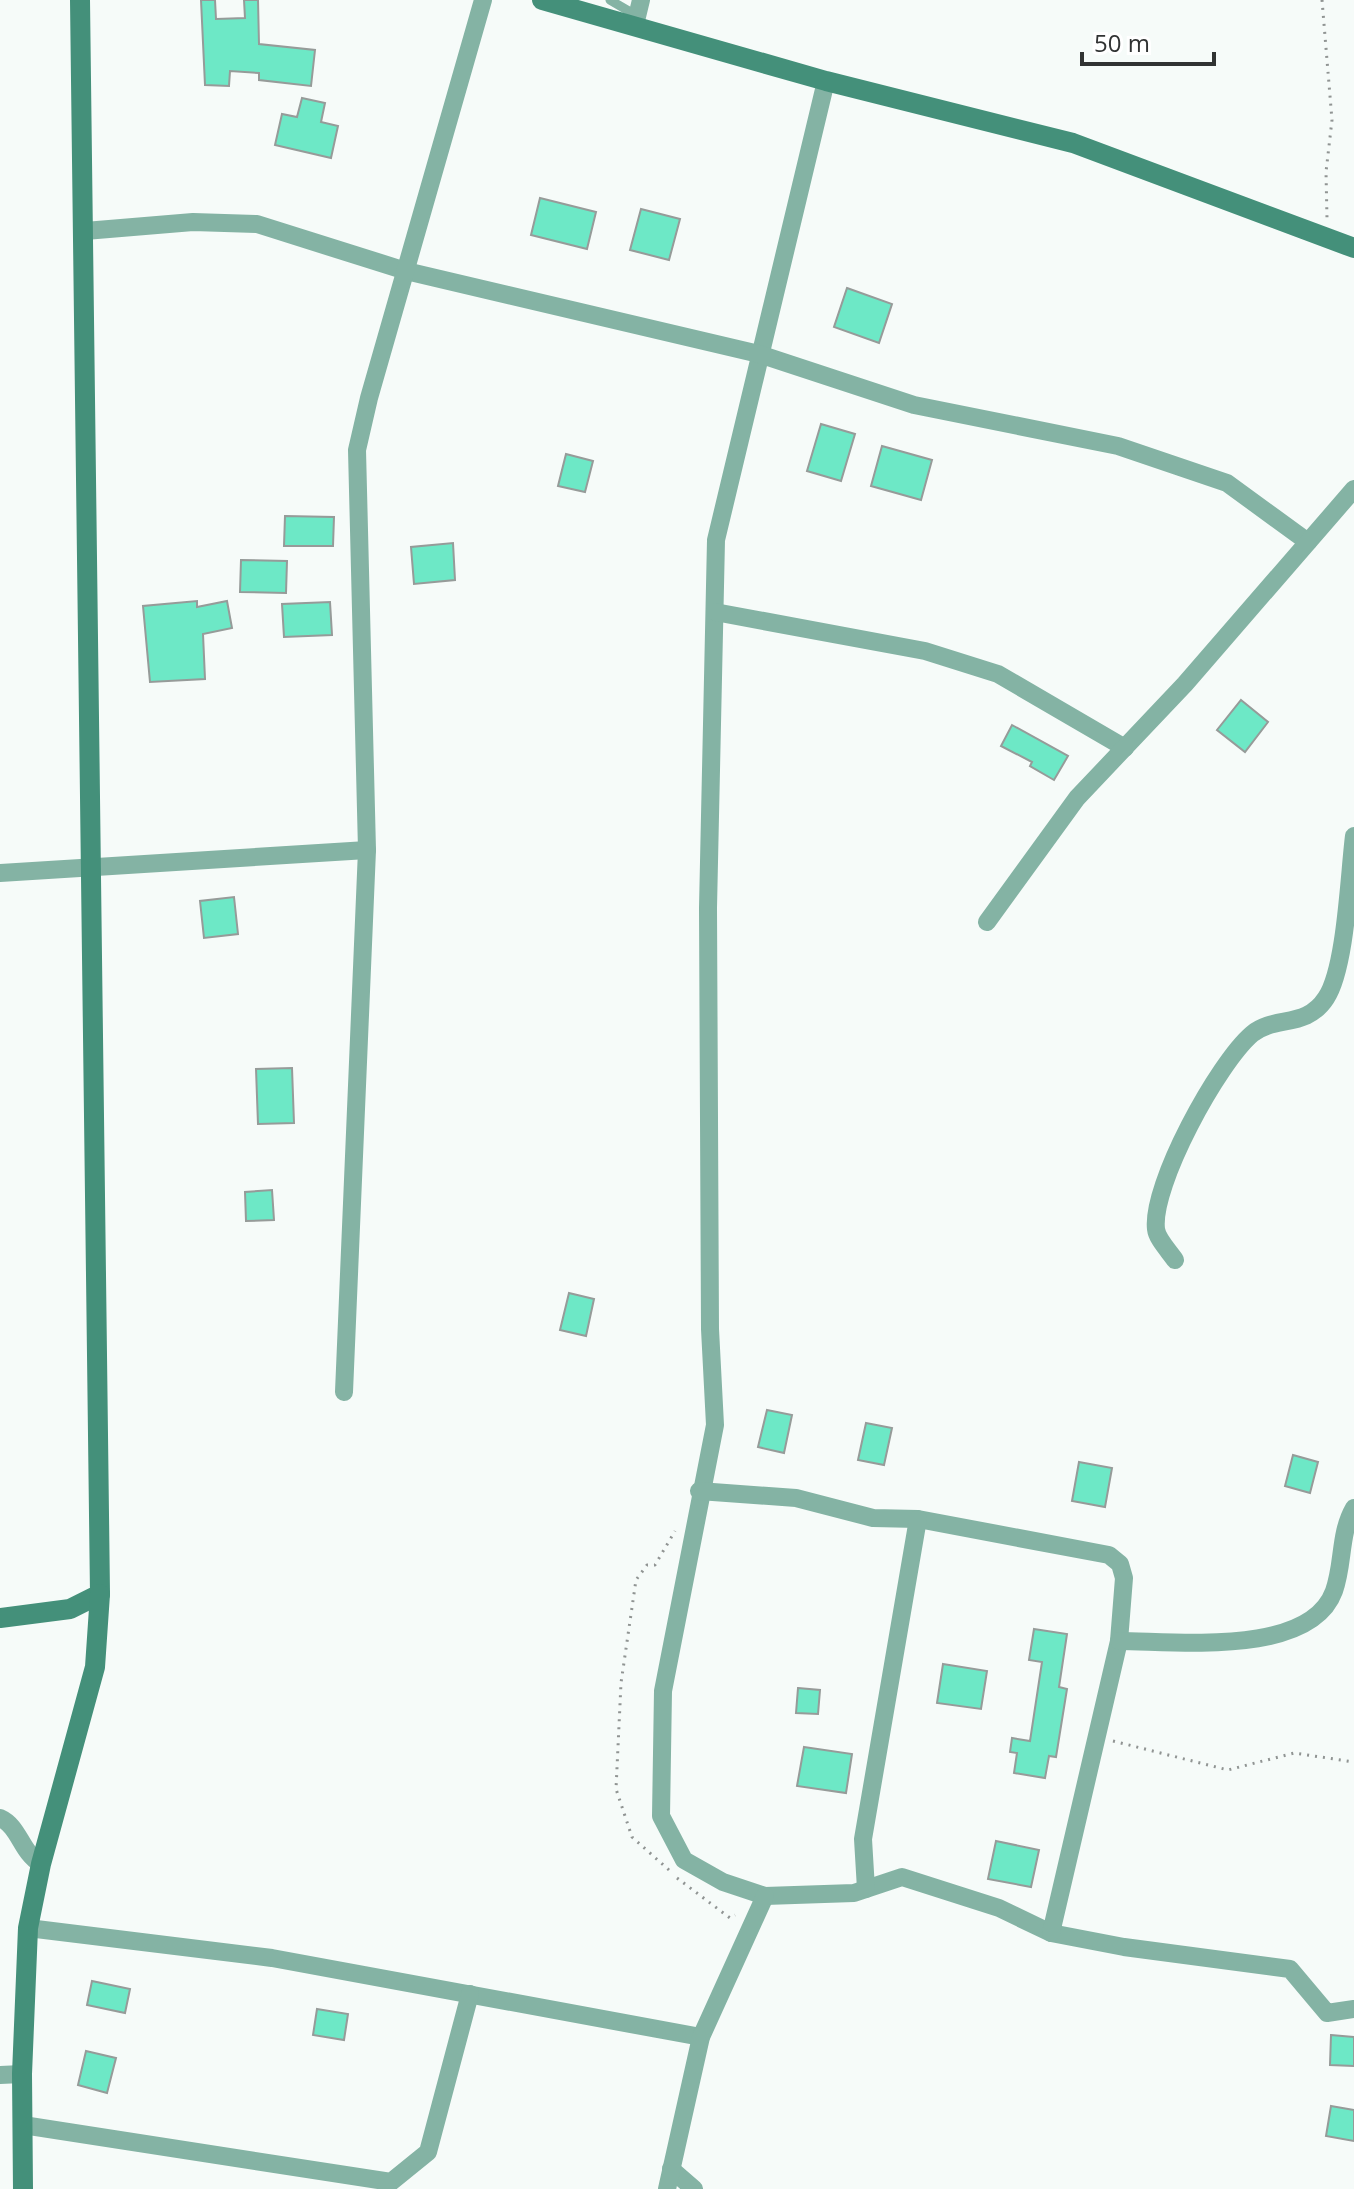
<svg xmlns="http://www.w3.org/2000/svg" width="1354" height="2189" font-family="'Open Sans',sans-serif">
  <rect width="100%" height="100%" fill="#f6fbf9"/>
  <g fill="#6de8c6" stroke="#969b99" stroke-width="2">
    <path d="M 201,0 L 215,0 L 216,19 L 245,18 L 244,0 L 258,0 L 259,44 L 315,50 L 311,86 L 259,80 L 259,73 L 230,71 L 229,86 L 205,85 Z"/>
    <path d="M 302,98 L 325,103 L 321,122 L 338,126 L 331,158 L 275,145 L 282,114 L 297,117 Z"/>
    <path d="M 540,198 L 596,212 L 587,249 L 531,235 Z"/>
    <path d="M 641,209 L 680,219 L 669,260 L 630,250 Z"/>
    <path d="M 847,288 L 892,304 L 879,343 L 834,327 Z"/>
    <path d="M 821,424 L 855,434 L 841,481 L 807,471 Z"/>
    <path d="M 882,446 L 932,460 L 921,500 L 871,486 Z"/>
    <path d="M 566,454 L 593,461 L 585,492 L 558,486 Z"/>
    <path d="M 285,516 L 334,517 L 333,546 L 284,546 Z"/>
    <path d="M 453,543 L 455,580 L 414,584 L 411,547 Z"/>
    <path d="M 241,560 L 287,561 L 286,593 L 240,592 Z"/>
    <path d="M 197,601 L 197,607 L 227,601 L 232,628 L 203,634 L 205,679 L 150,682 L 143,606 Z"/>
    <path d="M 330,602 L 332,635 L 284,637 L 282,604 Z"/>
    <path d="M 1241,700 L 1268,722 L 1245,752 L 1217,730 Z"/>
    <path d="M 1012,725 L 1068,756 L 1054,780 L 1030,766 L 1032,762 L 1001,746 Z"/>
    <path d="M 234,897 L 238,934 L 204,938 L 200,901 Z"/>
    <path d="M 292,1068 L 294,1123 L 258,1124 L 256,1069 Z"/>
    <path d="M 272,1190 L 274,1220 L 246,1221 L 245,1192 Z"/>
    <path d="M 569,1293 L 594,1299 L 586,1336 L 560,1330 Z"/>
    <path d="M 767,1410 L 792,1415 L 784,1453 L 758,1447 Z"/>
    <path d="M 866,1423 L 892,1428 L 884,1465 L 858,1460 Z"/>
    <path d="M 1293,1455 L 1318,1462 L 1310,1493 L 1285,1486 Z"/>
    <path d="M 1079,1462 L 1112,1468 L 1105,1507 L 1072,1501 Z"/>
    <path d="M 1034,1629 L 1067,1634 L 1059,1687 L 1067,1689 L 1056,1757 L 1049,1756 L 1045,1778 L 1014,1773 L 1017,1753 L 1010,1752 L 1012,1738 L 1030,1741 L 1042,1662 L 1029,1660 Z"/>
    <path d="M 943,1664 L 987,1671 L 981,1709 L 937,1703 Z"/>
    <path d="M 798,1688 L 820,1690 L 818,1714 L 796,1713 Z"/>
    <path d="M 804,1747 L 852,1754 L 846,1793 L 797,1786 Z"/>
    <path d="M 996,1841 L 1039,1850 L 1031,1887 L 988,1879 Z"/>
    <path d="M 92,1981 L 130,1989 L 125,2013 L 87,2005 Z"/>
    <path d="M 317,2009 L 348,2014 L 344,2040 L 313,2035 Z"/>
    <path d="M 1331,2035 L 1354,2037 L 1354,2066 L 1330,2065 Z"/>
    <path d="M 86,2051 L 116,2058 L 107,2093 L 78,2085 Z"/>
    <path d="M 1331,2106 L 1354,2110 L 1354,2141 L 1326,2136 Z"/>
  </g>
  <g fill="none" stroke-linecap="round" stroke-linejoin="round">
    <g stroke="#909493" stroke-width="3" stroke-dasharray="2 6" stroke-linecap="butt">
      <path d="M 1322,0 L 1332,120 L 1326,172 L 1327,218"/>
      <path d="M 1113,1741 L 1228,1770 L 1294,1753 L 1354,1762"/>
      <path d="M 669,1870 L 632,1837 L 616,1789 L 621,1683 L 636,1580 L 647,1565 L 655,1565 L 675,1531"/>
      <path d="M 677,1878 L 730,1918 L 735,1915"/>
    </g>
    <path stroke="#84b3a4" stroke-width="9" d="M 610,0 L 639,17"/>
    <g stroke="#84b3a4" stroke-width="18">
      <path d="M 635,25 L 641,0"/>
      <path d="M 826,81 L 716,540 L 708,908 L 710,1329 L 715,1425 L 663,1691 L 661,1816 L 684,1860 L 723,1882 L 765,1896 L 854,1893 L 902,1877 L 999,1908 L 1051,1933 L 1124,1947 L 1290,1969 L 1327,2013 L 1354,2009"/>
      <path d="M 85,231 L 193,222 L 257,224 L 406,271 L 759,354 L 914,405 L 1118,446 L 1227,483 L 1308,542"/>
      <path d="M 715,612 L 925,651 L 998,674 L 1125,748"/>
      <path d="M 0,873 L 367,850"/>
      <path d="M 987,922 L 1077,798 L 1185,684 L 1354,489"/>
      <path d="M 1175,1260 C 1169,1251 1157,1239 1156,1229 C 1151,1185 1218,1063 1252,1034 C 1275,1015 1306,1029 1326,998 C 1346,968 1349,875 1354,836"/>
      <path d="M 344,1392 L 367,850 L 357,450 L 369,398 L 483,0"/>
      <path d="M 699,1491 L 796,1498 L 873,1518 L 918,1519 L 1109,1555 L 1120,1564 L 1124,1578 L 1119,1641 L 1051,1933"/>
      <path d="M 1119,1641 C 1176,1641 1310,1657 1334,1591 C 1344,1563 1339,1534 1354,1508"/>
      <path d="M 0,1818 C 20,1827 20,1851 41,1864"/>
      <path d="M 866,1889 L 863,1839 L 918,1519"/>
      <path d="M 28,1928 L 272,1958 L 701,2037"/>
      <path d="M 0,2075 L 22,2074"/>
      <path d="M 23,2125 L 391,2182 L 428,2152 L 470,1994"/>
      <path d="M 671,2169 L 694,2189"/>
      <path d="M 667,2189 L 701,2037 L 765,1896"/>
    </g>
    <g stroke="#44907a" stroke-width="20">
      <path d="M 542,0 L 826,81 L 1073,143 L 1354,248"/>
      <path d="M 0,1618 L 70,1609 L 100,1594 L 80,0"/>
      <path d="M 23,2189 L 22,2074 L 28,1928 L 41,1864 L 95,1667 L 100,1594"/>
    </g>
  </g>
  <path d="M1082 52v12h132v-12" fill="none" stroke="#313333" stroke-width="4"/>
  <text x="1094" y="52" font-size="24" fill="#313333" stroke="#ffffff" stroke-width="6" paint-order="stroke">50 m</text>
</svg>
